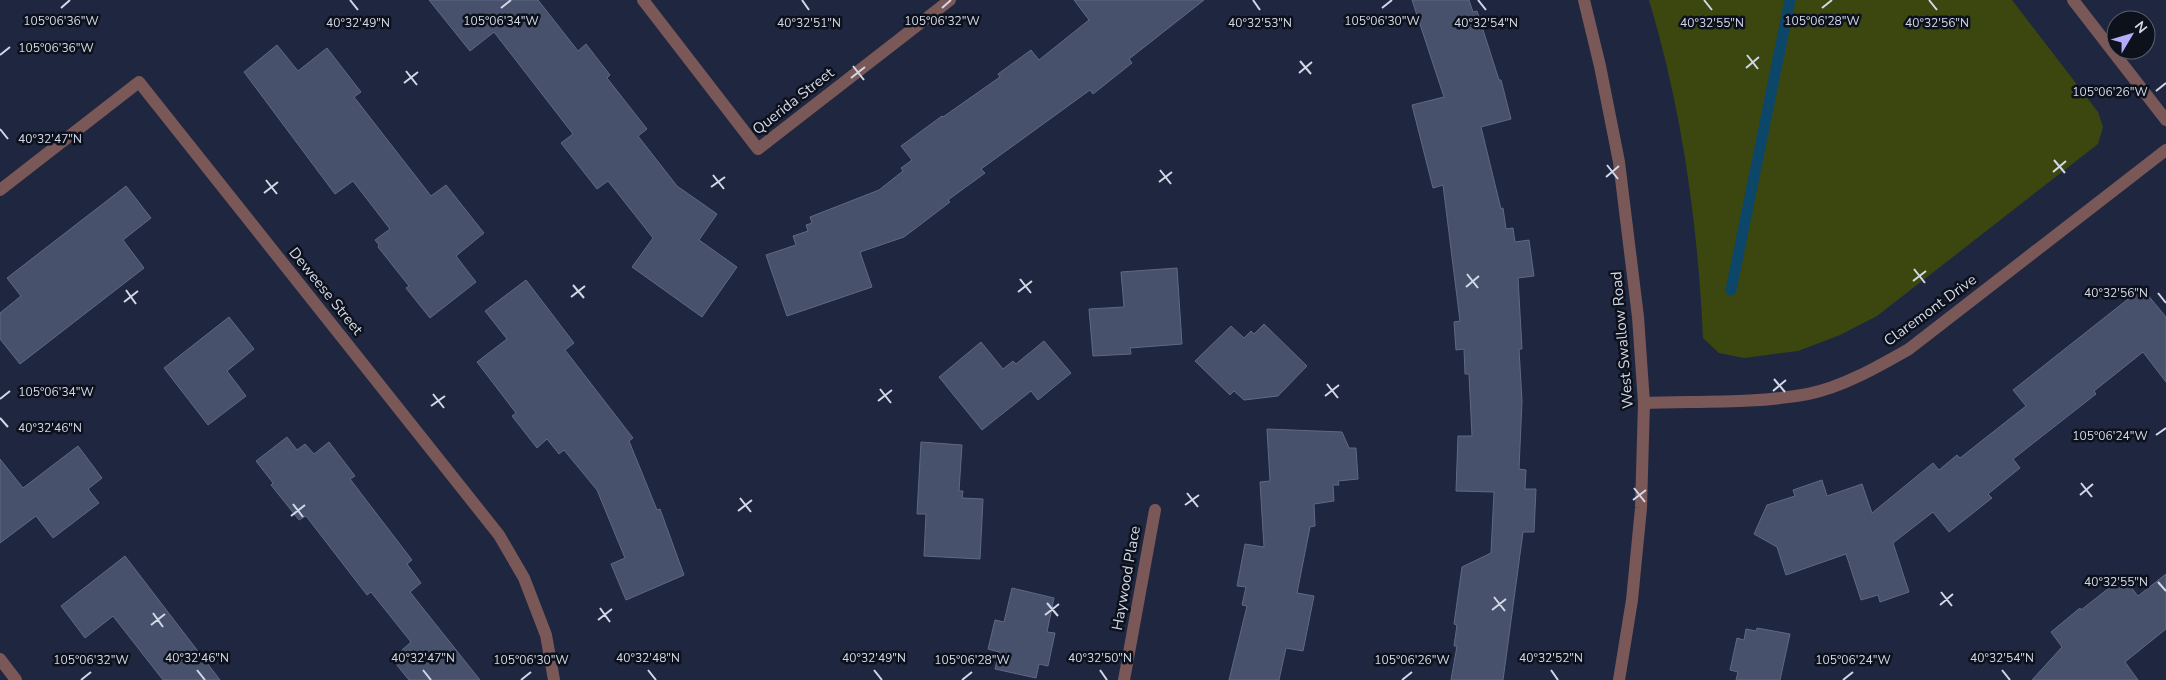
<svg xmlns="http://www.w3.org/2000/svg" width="2166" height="680" font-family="'Nunito Sans',sans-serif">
  <rect width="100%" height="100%" fill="#1f2740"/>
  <path fill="#3b470f" d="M 1649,0 L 2012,0 L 2098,112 L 2103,127 L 2098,144 L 1877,316 L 1840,335 L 1798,351 L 1744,358 L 1719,353 L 1703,338 C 1698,225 1682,109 1649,0 Z"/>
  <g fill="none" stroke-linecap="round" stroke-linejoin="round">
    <path stroke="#0c476a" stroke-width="11" d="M 1731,290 L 1790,0"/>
  </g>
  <g fill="#47516c" stroke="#5e6985">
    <path d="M 429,0 L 538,0 L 578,51 L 586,44 L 610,75 L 607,78 L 647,129 L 638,136 L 677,186 L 717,214 L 699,240 L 737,267 L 702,317 L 632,267 L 653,238 L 608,181 L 597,189 L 561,143 L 573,134 L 494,32 L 470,51 Z"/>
    <path d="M 1074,0 L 1204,0 L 1129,59 L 1132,63 L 1093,94 L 1090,90 L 981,169 L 985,173 L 948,200 L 950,202 L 904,237 L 860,252 L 872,287 L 787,316 L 766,255 L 796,245 L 793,236 L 808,231 L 806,225 L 812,223 L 810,217 L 879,190 L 903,171 L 901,168 L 912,160 L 901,146 L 942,116 L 943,117 L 1000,77 L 998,74 L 1031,50 L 1039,60 L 1089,20 Z"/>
    <path d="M 1412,0 L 1469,0 L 1473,12 L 1477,11 L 1499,80 L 1501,80 L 1511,119 L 1481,127 L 1501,209 L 1503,208 L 1506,229 L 1513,228 L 1515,242 L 1529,240 L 1534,276 L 1518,278 L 1522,349 L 1519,349 L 1522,401 L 1519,469 L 1526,470 L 1525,489 L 1536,489 L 1534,532 L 1523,532 L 1503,680 L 1451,680 L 1457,646 L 1454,646 L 1457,625 L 1454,624 L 1462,567 L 1491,553 L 1494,492 L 1456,491 L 1458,436 L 1472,436 L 1469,374 L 1465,374 L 1464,349 L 1456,350 L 1454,322 L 1460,321 L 1443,185 L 1433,188 L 1412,105 L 1444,97 Z"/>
    <path d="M 277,45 L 298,71 L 327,48 L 361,92 L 354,97 L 431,196 L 446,185 L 484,233 L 456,256 L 476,282 L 430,318 L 406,288 L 409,286 L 378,247 L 379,245 L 375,240 L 390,229 L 353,181 L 335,194 L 244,72 Z"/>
    <path d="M 126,186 L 151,218 L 123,240 L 144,268 L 20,364 L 0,339 L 0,313 L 21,296 L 7,278 Z"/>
    <path d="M 1177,268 L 1182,344 L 1130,348 L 1131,354 L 1093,356 L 1089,309 L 1124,307 L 1121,272 Z"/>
    <path d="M 526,280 L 574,343 L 565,350 L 633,438 L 629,441 L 657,510 L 660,509 L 684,575 L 626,600 L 611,564 L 625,558 L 597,490 L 564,450 L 559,454 L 547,439 L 537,448 L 512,416 L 516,413 L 477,362 L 507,339 L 485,311 Z"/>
    <path d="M 2142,288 L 2166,317 L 2166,382 L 2143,352 L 2094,391 L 2096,394 L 2013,459 L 2020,468 L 1988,494 L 1992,498 L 1949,532 L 1933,512 L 1893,543 L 1909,592 L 1880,602 L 1878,595 L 1861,600 L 1846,554 L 1786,575 L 1777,547 L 1754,534 L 1767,505 L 1795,496 L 1793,490 L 1822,480 L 1827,496 L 1862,484 L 1872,513 L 1933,463 L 1939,470 L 1957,455 L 1960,458 L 2026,406 L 2013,390 Z"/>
    <path d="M 229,317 L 254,349 L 227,371 L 246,396 L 208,425 L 164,368 Z"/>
    <path d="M 1264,324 L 1307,366 L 1278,396 L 1244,400 L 1234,391 L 1230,395 L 1195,361 L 1231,326 L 1244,338 L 1251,331 L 1254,334 Z"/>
    <path d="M 1044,341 L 1071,373 L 1038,400 L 1031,391 L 982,430 L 939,377 L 981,342 L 1003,369 L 1013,361 L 1016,364 Z"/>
    <path d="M 1267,429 L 1342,432 L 1349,448 L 1356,448 L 1358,479 L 1338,481 L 1339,485 L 1333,485 L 1334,501 L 1314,504 L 1315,526 L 1310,527 L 1297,593 L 1314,596 L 1303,651 L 1286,648 L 1279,680 L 1229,680 L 1247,606 L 1242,605 L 1246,587 L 1237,586 L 1245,544 L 1264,547 L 1260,482 L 1270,481 Z"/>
    <path d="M 287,437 L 297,450 L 305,444 L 314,454 L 329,442 L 355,476 L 350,479 L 412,560 L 407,564 L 421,583 L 410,592 L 480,680 L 409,680 L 392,659 L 411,642 L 371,592 L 367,595 L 306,516 L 299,520 L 271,485 L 273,483 L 256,461 Z"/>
    <path d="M 921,442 L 962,445 L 959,491 L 963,491 L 962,498 L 983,499 L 980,559 L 924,556 L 926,514 L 917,514 Z"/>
    <path d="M 78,446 L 102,478 L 88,489 L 99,503 L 53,538 L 36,516 L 0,543 L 0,459 L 23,488 Z"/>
    <path d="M 125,556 L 220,680 L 163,680 L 113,616 L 85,638 L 61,606 Z"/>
    <path d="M 2166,574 L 2166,629 L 2125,662 L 2138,680 L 2032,680 L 2062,647 L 2051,632 L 2080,608 L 2081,610 L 2123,577 L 2138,596 Z"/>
    <path d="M 1012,588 L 1054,598 L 1047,632 L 1055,633 L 1048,666 L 1039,664 L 1036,678 L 995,669 L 999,652 L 988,649 L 995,620 L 1004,622 Z"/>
    <path d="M 1757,628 L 1790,634 L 1780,680 L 1736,680 L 1738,672 L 1730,670 L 1737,638 L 1744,640 L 1746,629 L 1756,631 Z"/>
  </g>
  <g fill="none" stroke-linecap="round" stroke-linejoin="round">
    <g stroke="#7a5857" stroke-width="12">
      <path d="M 643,0 L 758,149 L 950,0"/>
      <path d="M 1584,0 L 1600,66 L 1619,162 L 1638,317 L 1644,403 L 1641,508 L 1632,600 L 1619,680"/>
      <path d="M 2073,0 L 2166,120"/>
      <path d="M 0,190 L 139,82 L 499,535 L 524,578 L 546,635 L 554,680"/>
      <path d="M 1644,403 C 1698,401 1755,404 1808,394 C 1843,387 1879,366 1909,349 L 2166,150"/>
      <path d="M 0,659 L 16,680"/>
      <path d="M 1124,680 L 1155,510"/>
    </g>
  </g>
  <path fill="none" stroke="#d2d8e8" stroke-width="2" d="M 350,0 L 358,10M 802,0 L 809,10M 1253,0 L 1260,10M 1478,0 L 1486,10M 1704,0 L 1712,10M 1929,0 L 1937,10M 61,8 L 70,0M 501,8 L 511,0M 942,8 L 951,0M 1382,8 L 1392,0M 1822,8 L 1832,0M 0,55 L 10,47M 1747,55 L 1758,69M 1300,61 L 1311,74M 853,66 L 864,80M 1746,68 L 1759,57M 406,71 L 417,85M 1299,73 L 1312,62M 851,78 L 865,67M 404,83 L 418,72M 2156,91 L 2166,83M 0,129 L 8,139M 2054,160 L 2065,173M 1607,165 L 1618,179M 1160,170 L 1171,184M 2053,172 L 2066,161M 713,175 L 724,189M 1606,177 L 1619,166M 266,180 L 277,194M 1159,182 L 1172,172M 711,187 L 725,177M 264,193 L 278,182M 1914,269 L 1925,283M 1467,274 L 1478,288M 1020,279 L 1031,293M 1913,281 L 1926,271M 573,285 L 584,298M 1466,287 L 1479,276M 126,290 L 136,304M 1018,292 L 1032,281M 2158,293 L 2166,303M 571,297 L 585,286M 124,302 L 138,291M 1774,379 L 1785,392M 1327,384 L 1338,398M 880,389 L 891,403M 1773,391 L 1786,380M 433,394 L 444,408M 1325,396 L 1339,385M 0,399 L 10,391M 878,401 L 892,390M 431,406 L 445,396M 0,418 L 8,427M 2156,435 L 2166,428M 2081,483 L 2092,497M 1634,488 L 1645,502M 1187,493 L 1198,507M 2080,495 L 2093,484M 740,498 L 751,512M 1633,500 L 1646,490M 293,504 L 303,517M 1185,505 L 1199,495M 738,511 L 752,500M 291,516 L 305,505M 2158,582 L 2166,591M 1941,592 L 1952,606M 1494,597 L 1505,611M 1047,603 L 1058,616M 1940,605 L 1953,594M 600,608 L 610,622M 1492,610 L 1506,599M 153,613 L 163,627M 1045,615 L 1059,604M 598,620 L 612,609M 151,625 L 165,614M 197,670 L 205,680M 423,670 L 431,680M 648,670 L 656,680M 874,670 L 882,680M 1100,670 L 1107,680M 1551,670 L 1558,680M 2002,670 L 2010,680M 81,680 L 91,672M 521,680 L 531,672M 962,680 L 972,672M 1402,680 L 1412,672M 1843,680 L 1853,672"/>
  <g text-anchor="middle" stroke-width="5" stroke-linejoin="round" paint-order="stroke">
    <g font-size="15" fill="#d2d8e8" stroke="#0d111c">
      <text transform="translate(793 101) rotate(-38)" y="5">Querida Street</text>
      <text transform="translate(326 291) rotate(51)" y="5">Deweese Street</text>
      <text transform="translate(1930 310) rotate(-36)" y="5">Claremont Drive</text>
      <text transform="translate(1622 340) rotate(-95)" y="5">West Swallow Road</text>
      <text transform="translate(1126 578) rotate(-80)" y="5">Haywood Place</text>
    </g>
  </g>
  <g font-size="12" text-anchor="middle" fill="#d2d8e8" stroke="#0d111c" stroke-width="5" stroke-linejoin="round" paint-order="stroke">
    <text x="61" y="25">105°06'36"W</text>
    <text x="501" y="25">105°06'34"W</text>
    <text x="942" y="25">105°06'32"W</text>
    <text x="1382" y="25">105°06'30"W</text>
    <text x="1822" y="25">105°06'28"W</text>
    <text x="1260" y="27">40°32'53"N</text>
    <text x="1486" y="27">40°32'54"N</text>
    <text x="1937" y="27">40°32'56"N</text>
    <text x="358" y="27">40°32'49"N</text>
    <text x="809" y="27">40°32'51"N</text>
    <text x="1712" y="27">40°32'55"N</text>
    <text x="56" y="52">105°06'36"W</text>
    <text x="2110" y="96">105°06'26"W</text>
    <text x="50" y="143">40°32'47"N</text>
    <text x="2116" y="297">40°32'56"N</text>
    <text x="56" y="396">105°06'34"W</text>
    <text x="50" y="432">40°32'46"N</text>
    <text x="2110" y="440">105°06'24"W</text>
    <text x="2116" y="586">40°32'55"N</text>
    <text x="197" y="662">40°32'46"N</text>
    <text x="423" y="662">40°32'47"N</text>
    <text x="648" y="662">40°32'48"N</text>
    <text x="874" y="662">40°32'49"N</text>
    <text x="1100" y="662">40°32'50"N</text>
    <text x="1551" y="662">40°32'52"N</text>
    <text x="2002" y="662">40°32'54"N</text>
    <text x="91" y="664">105°06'32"W</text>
    <text x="531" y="664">105°06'30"W</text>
    <text x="972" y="664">105°06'28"W</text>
    <text x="1412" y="664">105°06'26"W</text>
    <text x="1853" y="664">105°06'24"W</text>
  </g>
  <g transform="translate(2131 35) rotate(52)"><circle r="24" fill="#0d111c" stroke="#5c616e"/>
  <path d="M0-4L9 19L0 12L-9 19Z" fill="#b1adfa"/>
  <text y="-8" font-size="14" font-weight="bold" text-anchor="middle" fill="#d2d8e8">N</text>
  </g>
</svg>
